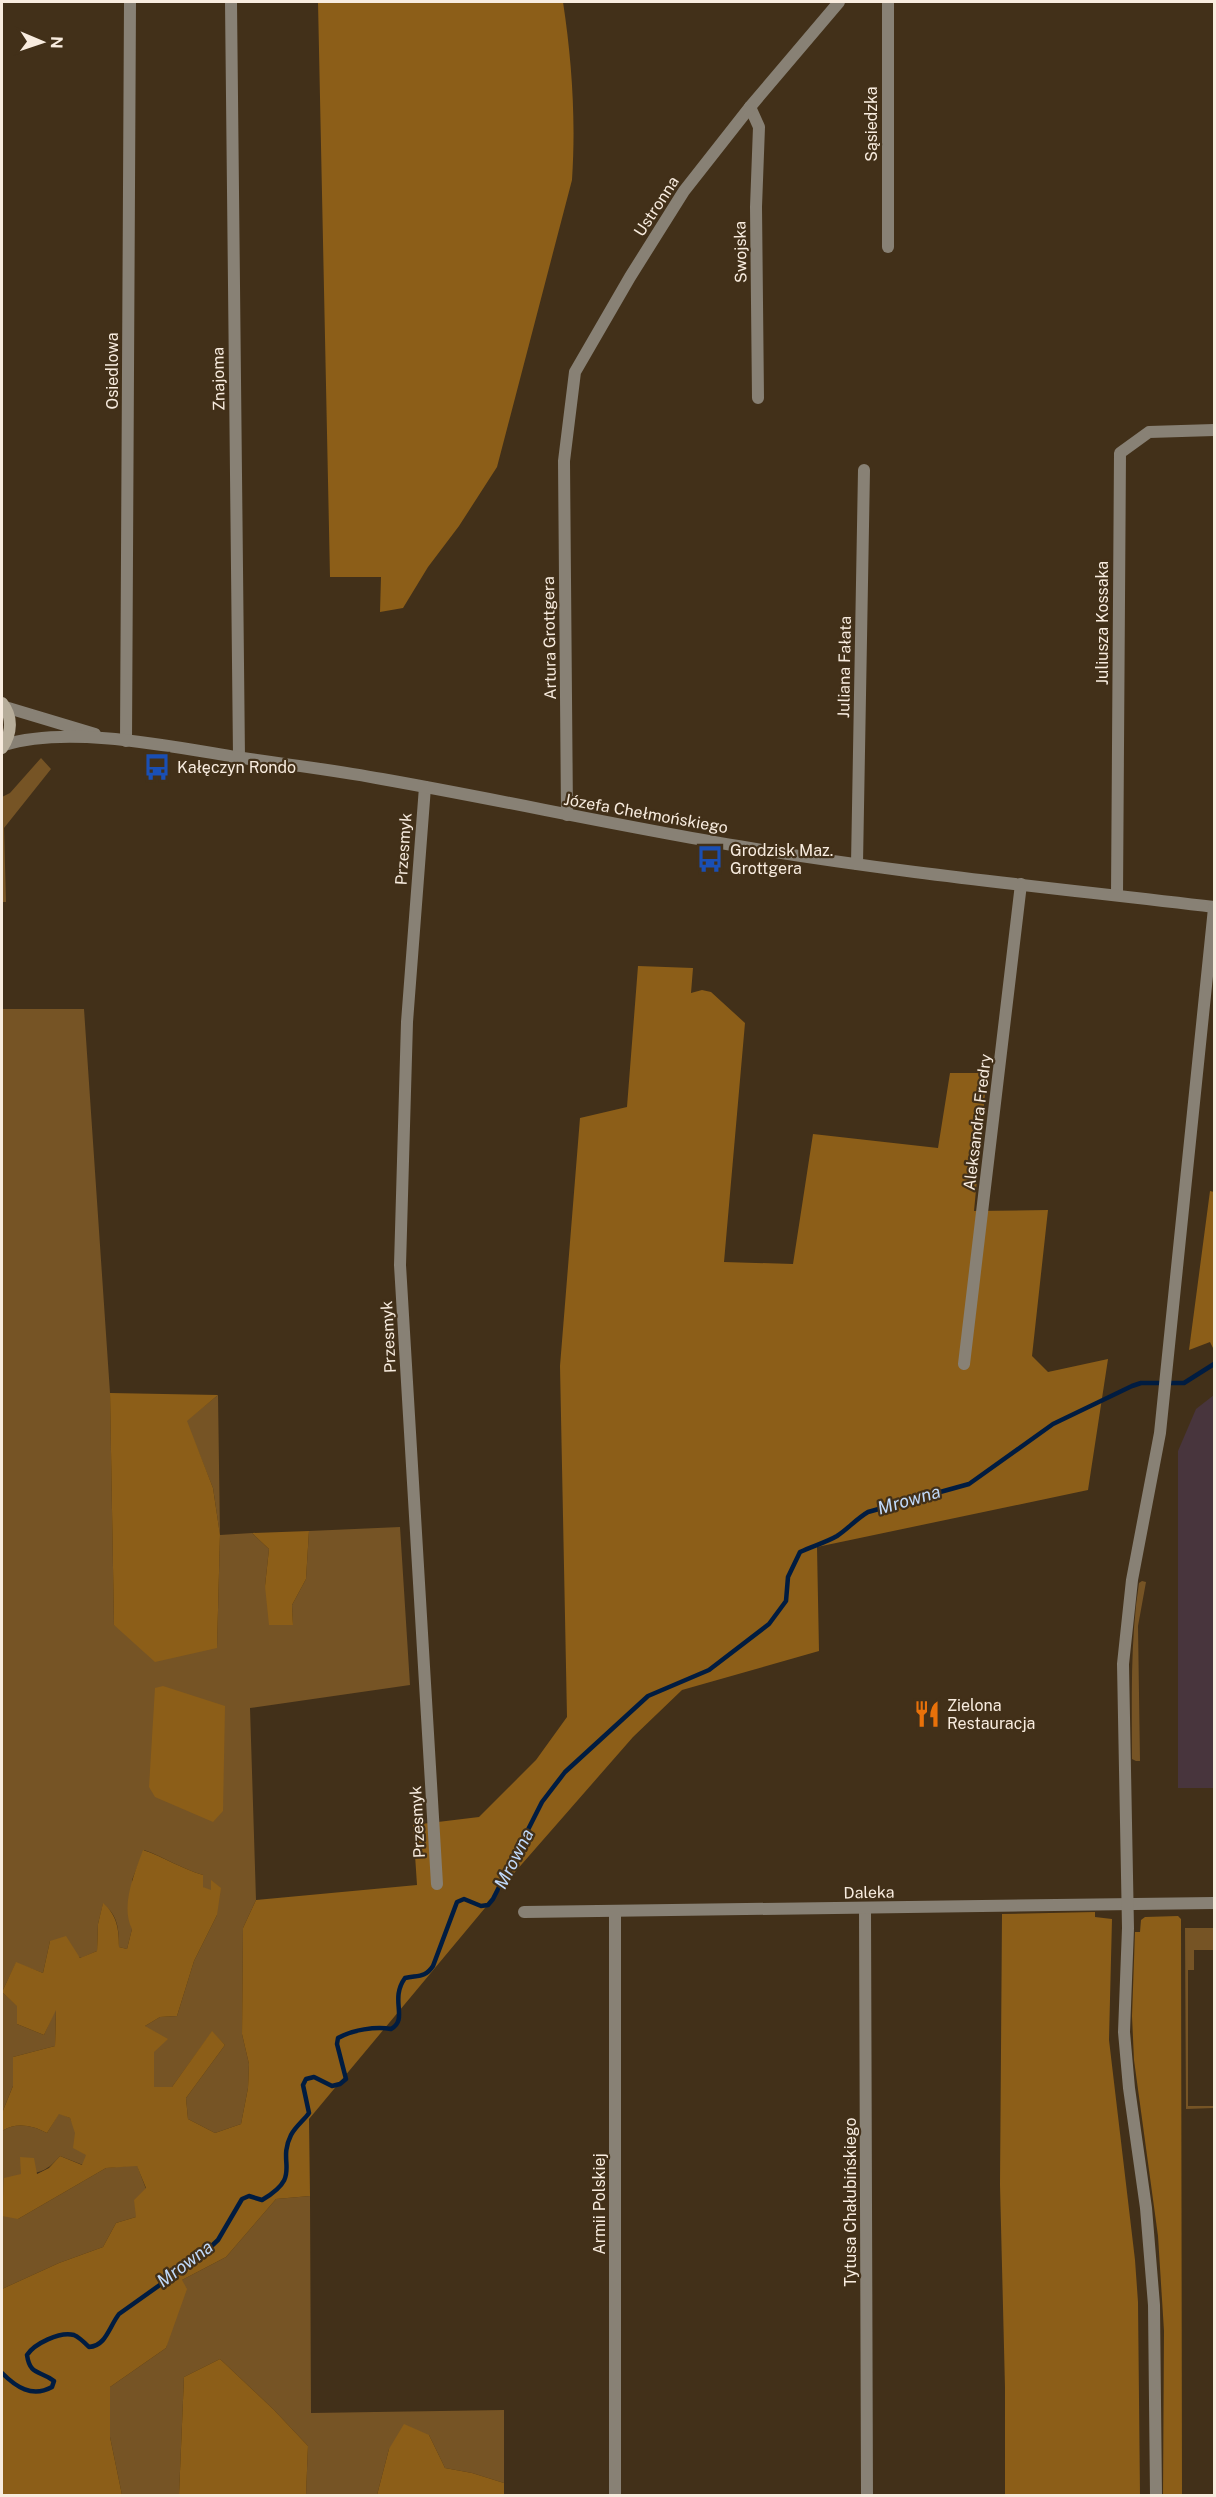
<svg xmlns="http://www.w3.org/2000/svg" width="1216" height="2497" font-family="'Public Sans',sans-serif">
  <rect width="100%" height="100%" fill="#423019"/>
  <path fill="#48353d" d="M 1214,1395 L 1214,1788 L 1178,1788 L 1178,1451 L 1196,1409 Z"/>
  <g fill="#765425">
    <path d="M 41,758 L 51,769 L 4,828 L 6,902 L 2,902 L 2,797 L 10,793 Z"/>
    <path d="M 2,1009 L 84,1009 L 110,1393 L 114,1625 L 217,1647 L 220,1535 L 213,1488 L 186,1421 L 218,1395 L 220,1535 L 252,1533 L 269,1549 L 265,1586 L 293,1625 L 292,1605 L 306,1579 L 309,1531 L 400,1527 L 410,1685 L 250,1708 L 256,1900 L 243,1928 L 242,2034 L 249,2064 L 248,2088 L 241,2124 L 215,2133 L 188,2119 L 186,2098 L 225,2045 L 212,2032 L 172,2087 L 153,2087 L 154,2052 L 145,2026 L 160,2017 L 177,2016 L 194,1961 L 217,1915 L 211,1881 L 211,1891 L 202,1887 L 203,1875 C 182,1869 164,1857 144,1850 L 132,1880 L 132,1929 L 127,1949 L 119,1947 C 119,1929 118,1915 103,1904 L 98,1924 L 97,1951 L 81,1958 L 50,1941 L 43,1973 L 16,1963 L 2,1992 L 18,2006 L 17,2024 L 44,2035 L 56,2008 L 55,2046 L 13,2057 L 13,2086 L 2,2113 Z"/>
    <path d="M 1142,1581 L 1146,1582 L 1138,1626 L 1140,1761 L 1136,1761 L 1132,1759 C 1132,1701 1130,1640 1139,1583 Z"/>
    <path d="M 1185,1928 L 1214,1928 L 1214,1950 L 1194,1950 L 1194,1970 L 1188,1970 L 1188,2106 L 1214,2106 L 1214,2108 L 1186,2109 Z"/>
    <path d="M 59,2113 L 70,2118 L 87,2155 L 83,2165 L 60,2156 C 48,2170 40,2174 21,2174 L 18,2219 L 106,2168 L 137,2165 L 146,2189 L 136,2217 L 116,2223 L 103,2247 L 59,2263 L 2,2289 L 2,2131 C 16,2122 32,2125 47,2133 Z"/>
    <path d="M 310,2196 L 311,2413 L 504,2410 L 504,2483 L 472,2473 L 445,2468 L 429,2435 L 389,2449 L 377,2495 L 306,2495 L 308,2446 L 274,2410 L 220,2359 L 184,2377 L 179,2495 L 122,2495 L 110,2437 L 110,2387 L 166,2348 L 182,2280 L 226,2257 L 276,2199 Z"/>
  </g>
  <g fill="#8c5e18">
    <path d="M 318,2 L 563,2 C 572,61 576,120 572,180 L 497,467 L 459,526 L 428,567 L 403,608 L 380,612 L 381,577 L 330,577 Z"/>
    <path d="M 638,966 L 693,968 L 691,993 L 702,990 L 711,992 L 745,1023 L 724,1262 L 793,1264 L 813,1134 L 938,1148 L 950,1073 L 987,1073 L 974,1211 L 1048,1210 L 1032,1356 L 1048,1372 L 1108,1359 L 1088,1490 L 817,1547 L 819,1651 L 682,1690 L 633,1737 L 515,1872 L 309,2119 L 310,2196 L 276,2199 L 226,2257 L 182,2280 L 187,2289 L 166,2348 L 110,2387 L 110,2437 L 122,2495 L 2,2495 L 2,2289 L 59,2263 L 103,2247 L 116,2223 L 136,2217 L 134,2200 L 146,2188 L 137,2166 L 106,2168 L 18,2219 L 2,2216 L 4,2178 L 21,2174 L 20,2157 L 34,2158 L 37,2174 L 49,2168 L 60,2156 L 82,2165 L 86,2155 L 73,2148 L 75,2133 L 70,2118 L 59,2114 L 47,2133 C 32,2125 16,2122 2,2131 L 2,2113 L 13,2086 L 13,2057 L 55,2046 L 56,2010 L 44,2035 L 17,2024 L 17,2006 L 2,1992 L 16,1962 L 43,1973 L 50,1941 L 66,1936 L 80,1958 L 97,1951 L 98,1924 L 103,1903 C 117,1915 119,1929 119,1947 L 127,1949 L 132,1929 C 120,1906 135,1872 143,1850 C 164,1857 182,1869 203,1875 L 203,1887 L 211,1890 L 211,1880 L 221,1888 L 217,1915 L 194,1961 L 177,2016 L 160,2017 L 145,2026 L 168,2039 L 154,2052 L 154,2087 L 172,2087 L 212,2031 L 225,2045 L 186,2098 L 188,2119 L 215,2133 L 241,2124 L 248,2088 L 249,2064 L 242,2034 L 243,1928 L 256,1900 L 417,1885 L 413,1825 L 479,1817 L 536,1760 L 567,1717 L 560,1366 L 580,1118 L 627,1107 Z"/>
    <path d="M 1210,1191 L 1214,1192 L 1214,1350 L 1210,1342 L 1189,1350 Z"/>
    <path d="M 110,1393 L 218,1395 L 187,1421 L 213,1488 L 220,1535 L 217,1648 L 155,1662 L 114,1625 Z"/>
    <path d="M 309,1531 L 306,1579 L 292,1605 L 293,1625 L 269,1625 L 265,1586 L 269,1549 L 252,1533 Z"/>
    <path d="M 163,1686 L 225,1706 L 223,1811 L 213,1822 L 155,1797 L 149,1787 L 155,1688 Z"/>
    <path d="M 1095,1912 L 1095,1917 L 1112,1919 L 1109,2040 L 1135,2260 L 1138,2302 L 1140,2495 L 1005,2495 L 1005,2388 L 1000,2185 L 1002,1914 Z"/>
    <path d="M 1178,1916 L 1181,1919 L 1182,2495 L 1163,2496 L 1164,2331 L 1158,2236 L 1134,2060 L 1132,2016 L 1135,1932 L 1140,1932 L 1141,1920 L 1145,1917 Z"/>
    <path d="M 220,2359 L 274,2410 L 308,2446 L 306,2495 L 179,2495 L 184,2377 Z"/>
    <path d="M 404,2424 L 429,2435 L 445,2468 L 472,2473 L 504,2483 L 504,2495 L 377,2495 L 389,2449 Z"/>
  </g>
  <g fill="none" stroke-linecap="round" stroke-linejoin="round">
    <path stroke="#001c41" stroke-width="4.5" d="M 2,2373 C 16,2387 32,2398 52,2387 L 54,2381 C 40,2370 30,2376 27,2355 C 34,2344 60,2331 74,2335 C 79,2337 85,2343 89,2347 C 106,2346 109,2327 119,2314 L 202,2255 L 218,2240 L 242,2199 L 249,2196 L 262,2200 C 304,2175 276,2165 291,2135 C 295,2127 304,2120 309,2113 L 303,2085 L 306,2079 L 314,2077 L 332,2086 L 340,2084 L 346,2079 L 337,2044 L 338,2038 C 352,2030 376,2026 391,2029 C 409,2019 389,2000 405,1978 C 418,1975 425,1978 433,1966 L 457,1902 L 464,1899 L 481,1906 L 488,1905 L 493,1899 L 542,1802 L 565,1772 L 648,1696 L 709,1670 L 769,1624 L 786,1601 L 788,1577 L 800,1552 C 812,1546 825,1543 837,1536 C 848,1529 856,1519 868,1512 L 969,1484 L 1053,1424 L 1132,1386 L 1141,1383 L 1184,1383 L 1214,1364"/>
    <g stroke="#888175" stroke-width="12">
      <path d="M 231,2 L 239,757"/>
      <path d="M 750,107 L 759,127 L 756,207 L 758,398"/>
      <path d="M 888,247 L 888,2"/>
      <path d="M 126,741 L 130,2"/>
      <path d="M 425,787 L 407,1022 L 400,1265 L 437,1884"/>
      <path d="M 567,815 L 564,461 L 575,372 L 630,277 L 684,191 L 750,107 L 839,2"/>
      <path d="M 857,864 L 864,470"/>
      <path d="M 1117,895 L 1120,453 L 1149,432 L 1214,430"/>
      <path d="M 964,1364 L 1021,884"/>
      <path d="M 865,1909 L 867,2496"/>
      <path d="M 524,1912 L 1214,1903"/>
      <path d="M 615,1912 L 615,2496"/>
    </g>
    <g stroke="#888175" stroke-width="12">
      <path d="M 5,707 L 95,734"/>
      <path d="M 4,745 C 68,725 169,746 236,757 C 284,764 333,770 382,779 C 501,800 619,826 738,846 C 896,873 1056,888 1214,907"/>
      <path d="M 1156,2496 L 1154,2305 L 1146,2208 L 1129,2088 L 1124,2032 L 1128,1928 L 1123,1664 L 1132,1580 L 1160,1433 L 1214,908"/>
    </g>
    <path stroke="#b7ad9a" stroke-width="12" d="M 2,703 C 13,717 12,733 2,748"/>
  </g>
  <defs>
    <symbol id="bus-bare" viewBox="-9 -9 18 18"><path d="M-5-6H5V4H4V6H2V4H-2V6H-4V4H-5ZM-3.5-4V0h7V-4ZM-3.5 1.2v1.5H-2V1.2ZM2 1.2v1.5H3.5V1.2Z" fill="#1a4fb4" stroke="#423019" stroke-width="2.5" paint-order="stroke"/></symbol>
    <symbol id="restaurant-bare" viewBox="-9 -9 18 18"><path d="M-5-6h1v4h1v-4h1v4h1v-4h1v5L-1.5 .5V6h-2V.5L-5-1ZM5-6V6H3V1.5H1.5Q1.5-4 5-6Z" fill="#e8710a" stroke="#423019" stroke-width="2.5" paint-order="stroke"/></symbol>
  </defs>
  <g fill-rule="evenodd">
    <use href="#bus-bare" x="138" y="748" width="38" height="38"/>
    <use href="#bus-bare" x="691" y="840" width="38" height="38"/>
    <use href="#restaurant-bare" x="908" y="1695" width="38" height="38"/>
  </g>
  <g text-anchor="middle" stroke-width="4.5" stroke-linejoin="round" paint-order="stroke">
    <g font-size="16" fill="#f8ecdf" stroke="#423019">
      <text transform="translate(871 124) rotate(-90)" y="6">Sąsiedzka</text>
      <text transform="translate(656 206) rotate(-57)" y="6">Ustronna</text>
      <text transform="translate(740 252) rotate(-91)" y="6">Swojska</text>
      <text transform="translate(112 371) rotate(-90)" y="6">Osiedlowa</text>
      <text transform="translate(218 379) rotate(-91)" y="6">Znajoma</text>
      <text transform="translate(1102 623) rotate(-90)" y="6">Juliusza Kossaka</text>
      <text transform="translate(549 638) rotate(-91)" y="6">Artura Grottgera</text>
      <text transform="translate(844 667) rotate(-89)" y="6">Juliana Fałata</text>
      <text transform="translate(646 813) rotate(10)" y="6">Józefa Chełmońskiego</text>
      <text transform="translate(403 849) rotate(-86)" y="6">Przesmyk</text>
      <text transform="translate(977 1122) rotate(-83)" y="6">Aleksandra Fredry</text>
      <text transform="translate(388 1337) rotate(-93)" y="6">Przesmyk</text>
      <text transform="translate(417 1822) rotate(-93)" y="6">Przesmyk</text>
      <text transform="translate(869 1892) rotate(-1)" y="6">Daleka</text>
      <text transform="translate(850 2202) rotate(-90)" y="6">Tytusa Chałubińskiego</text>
      <text transform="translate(599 2204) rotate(-90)" y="6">Armii Polskiej</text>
    </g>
    <g font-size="16" fill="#f8ecdf" stroke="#423019" text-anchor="start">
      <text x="177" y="773">Kałęczyn Rondo</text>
      <text x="730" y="856">Grodzisk Maz.<tspan x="730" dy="18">Grottgera</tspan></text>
      <text x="947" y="1711">Zielona<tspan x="947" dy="18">Restauracja</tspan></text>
    </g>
    <g font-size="18" font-style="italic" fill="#c0d9fa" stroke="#423019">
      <text transform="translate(909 1500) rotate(-16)" y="6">Mrowna</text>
      <text transform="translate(514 1859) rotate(-63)" y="6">Mrowna</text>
      <text transform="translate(185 2264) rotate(-37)" y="6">Mrowna</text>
    </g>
  </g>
  <rect width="1216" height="2497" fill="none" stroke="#f8ecdf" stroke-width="6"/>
  <g transform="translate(42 42) rotate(92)" stroke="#423019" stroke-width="4.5" paint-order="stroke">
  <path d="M0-4.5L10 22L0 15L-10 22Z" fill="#f8ecdf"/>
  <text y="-9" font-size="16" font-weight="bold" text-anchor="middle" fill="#f8ecdf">N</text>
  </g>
</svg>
